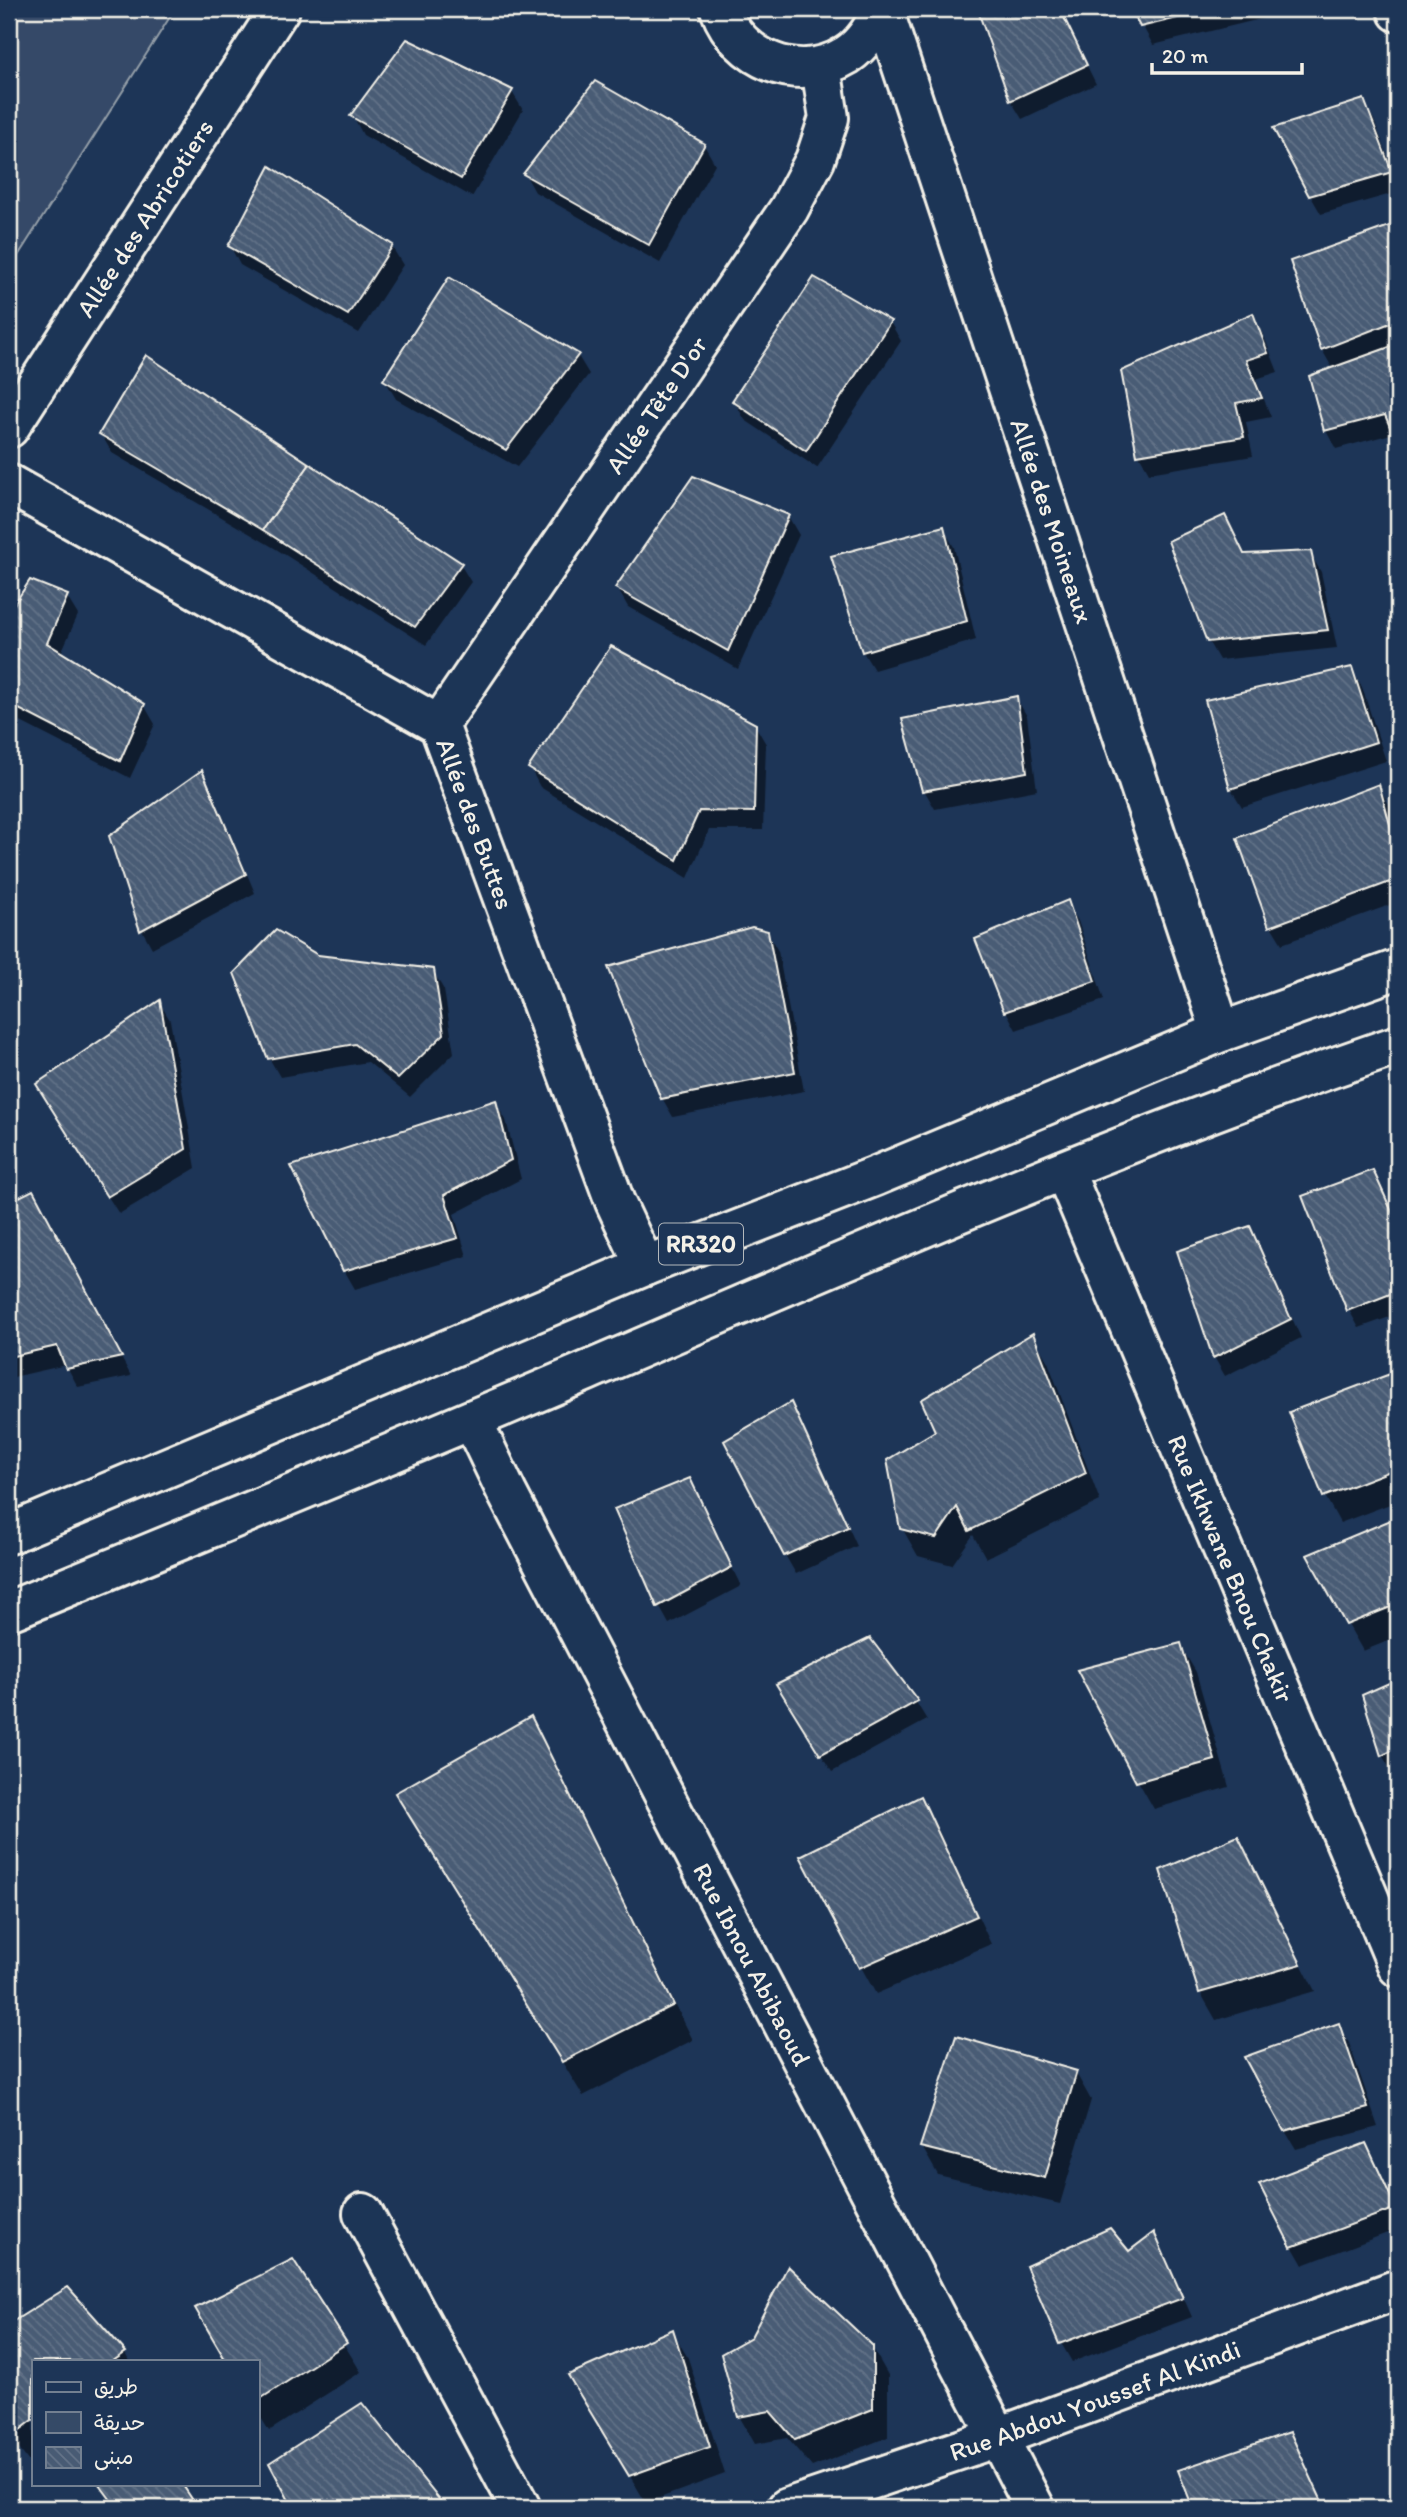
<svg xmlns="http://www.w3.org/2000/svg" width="1407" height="2517" font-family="Itim,'Playpen Sans Arabic',sans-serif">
  <defs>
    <pattern id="building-back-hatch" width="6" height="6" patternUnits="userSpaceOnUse" patternTransform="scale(1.75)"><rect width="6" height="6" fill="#485b74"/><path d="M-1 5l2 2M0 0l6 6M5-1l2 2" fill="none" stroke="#637388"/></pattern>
  </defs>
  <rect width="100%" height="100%" fill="#1d3557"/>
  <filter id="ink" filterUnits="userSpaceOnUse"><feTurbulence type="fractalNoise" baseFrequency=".0143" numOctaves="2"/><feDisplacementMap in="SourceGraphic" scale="14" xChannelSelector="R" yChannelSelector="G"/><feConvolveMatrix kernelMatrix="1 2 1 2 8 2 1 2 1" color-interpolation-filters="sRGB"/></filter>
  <g filter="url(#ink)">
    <path fill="#354a67" stroke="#949ea8" stroke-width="2" d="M 9,9 L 175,9 L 9,270 Z"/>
    <g fill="#0007">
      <path d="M 991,9 L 1059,9 L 1096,84 L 1022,119 L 1011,101 L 981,15 Z"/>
      <path d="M 1133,9 L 1302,9 L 1153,45 Z"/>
      <path d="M 407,42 L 512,92 L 523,110 L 472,197 L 363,135 L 353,116 Z"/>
      <path d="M 1364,101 L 1374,120 L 1398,183 L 1398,192 L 1321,214 L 1310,195 Z"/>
      <path d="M 704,145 L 715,164 L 660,263 L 535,192 L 525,174 Z"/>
      <path d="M 270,168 L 392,247 L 403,265 L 359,333 L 240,265 L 230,246 Z"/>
      <path d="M 1398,225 L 1398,342 L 1393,344 L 1394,347 L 1398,346 L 1398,442 L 1395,433 L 1336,449 L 1326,431 L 1311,377 L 1333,369 L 1322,350 L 1292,262 Z"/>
      <path d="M 449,279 L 578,356 L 589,374 L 517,467 L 396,399 L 385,380 Z"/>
      <path d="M 1252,316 L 1263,334 L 1278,372 L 1256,379 L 1271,417 L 1246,422 L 1253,456 L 1149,473 L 1139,455 L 1123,372 Z"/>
      <path d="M 890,322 L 901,341 L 817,468 L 745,420 L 734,401 Z"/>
      <path d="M 101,434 L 460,564 L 471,582 L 426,645 L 276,549 L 112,453 Z"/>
      <path d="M 788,516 L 799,535 L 738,669 L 628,607 L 617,588 Z"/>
      <path d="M 943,528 L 954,547 L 976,640 L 874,670 L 863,652 Z"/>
      <path d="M 1310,553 L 1321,572 L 1337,648 L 1219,660 L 1208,641 L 1245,556 Z"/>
      <path d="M 31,582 L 67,597 L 78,615 L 61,653 L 144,705 L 155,724 L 130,778 L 9,716 L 9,615 Z"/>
      <path d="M 1351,669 L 1362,687 L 1386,761 L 1242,807 L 1231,789 L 1207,702 Z"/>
      <path d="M 1016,698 L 1027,716 L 1037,790 L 935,809 L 924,790 Z"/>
      <path d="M 755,725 L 766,744 L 763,830 L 709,830 L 688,878 L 540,787 L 530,768 Z"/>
      <path d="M 202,773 L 212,791 L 255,893 L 152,948 L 142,930 Z"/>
      <path d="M 1378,786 L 1389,804 L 1398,838 L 1398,902 L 1282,944 L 1271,926 Z"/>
      <path d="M 1067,902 L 1078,921 L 1104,1000 L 1016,1030 L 1006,1011 Z"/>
      <path d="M 767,932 L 778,951 L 804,1091 L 673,1117 L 662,1098 Z"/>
      <path d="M 318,956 L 433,971 L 444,990 L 454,1053 L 410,1097 L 368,1062 L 280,1077 L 269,1058 Z"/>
      <path d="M 159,1002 L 170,1020 L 196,1168 L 119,1214 L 49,1104 Z"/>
      <path d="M 495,1102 L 506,1120 L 521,1179 L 454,1214 L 467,1256 L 355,1289 L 344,1270 Z"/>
      <path d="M 1372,1172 L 1398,1225 L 1398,1314 L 1359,1328 L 1349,1310 Z"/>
      <path d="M 32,1193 L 43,1211 L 131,1376 L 78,1387 L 66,1365 L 9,1378 L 9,1204 Z"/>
      <path d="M 1250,1228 L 1260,1247 L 1301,1338 L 1225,1376 L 1214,1357 Z"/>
      <path d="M 1032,1335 L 1048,1362 L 1100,1501 L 986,1558 L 973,1535 L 952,1565 L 918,1556 L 902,1528 L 937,1432 Z"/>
      <path d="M 1398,1373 L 1398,1501 L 1340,1523 L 1325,1496 L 1291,1413 Z"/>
      <path d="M 801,1423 L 857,1546 L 796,1574 L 785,1555 Z"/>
      <path d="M 689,1480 L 741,1586 L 669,1624 L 659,1606 Z"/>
      <path d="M 1398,1519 L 1398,1637 L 1363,1651 L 1309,1556 Z"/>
      <path d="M 870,1641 L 916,1702 L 927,1720 L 832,1772 L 789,1703 Z"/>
      <path d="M 1180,1645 L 1196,1672 L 1229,1787 L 1154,1809 L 1138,1781 Z"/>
      <path d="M 1398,1681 L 1398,1771 L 1393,1774 L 1382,1755 L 1364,1696 Z"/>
      <path d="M 531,1718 L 550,1753 L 693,2040 L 583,2096 L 418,1828 Z"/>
      <path d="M 920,1798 L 936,1825 L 991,1944 L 876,1994 L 861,1967 Z"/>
      <path d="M 1237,1838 L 1315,1991 L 1216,2020 L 1200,1992 Z"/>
      <path d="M 1338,2025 L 1349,2043 L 1378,2127 L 1296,2149 L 1285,2131 Z"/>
      <path d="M 1076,2073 L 1091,2100 L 1060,2204 L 938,2175 L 922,2147 Z"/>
      <path d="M 1376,2164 L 1398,2211 L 1398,2229 L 1303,2265 L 1292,2246 Z"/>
      <path d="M 1154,2235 L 1164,2253 L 1192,2317 L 1072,2362 L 1061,2343 Z"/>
      <path d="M 293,2261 L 361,2372 L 269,2431 L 257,2411 L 257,2361 L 228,2361 L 197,2309 Z"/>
      <path d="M 67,2290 L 125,2353 L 129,2361 L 33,2361 L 33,2459 L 29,2462 L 9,2436 L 9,2326 Z"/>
      <path d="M 672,2331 L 688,2358 L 725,2474 L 646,2503 L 586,2402 Z"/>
      <path d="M 872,2347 L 888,2375 L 888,2437 L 812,2467 L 787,2438 L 755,2444 L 739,2416 Z"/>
      <path d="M 361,2406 L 444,2508 L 295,2508 L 271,2464 Z"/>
      <path d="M 1289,2434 L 1325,2508 L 1195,2508 L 1180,2471 Z"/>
      <path d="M 101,2484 L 180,2484 L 196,2508 L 115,2508 Z"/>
    </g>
    <g fill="url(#building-back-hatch)" stroke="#f4f1e8" stroke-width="2">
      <path d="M 987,9 L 1060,9 L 1087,65 L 1010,101 L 979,14 Z"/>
      <path d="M 1131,9 L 1215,9 L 1140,27 Z"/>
      <path d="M 407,39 L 513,90 L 461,179 L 350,116 Z"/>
      <path d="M 595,81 L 705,144 L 649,245 L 523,174 Z"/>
      <path d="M 1364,99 L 1392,172 L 1309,196 L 1273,128 Z"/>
      <path d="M 270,166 L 393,245 L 348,315 L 228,246 Z"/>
      <path d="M 1398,223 L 1398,320 L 1321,350 L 1290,261 Z"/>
      <path d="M 449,277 L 579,354 L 506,450 L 383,380 Z"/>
      <path d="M 814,277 L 891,321 L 806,451 L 732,401 Z"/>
      <path d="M 1253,313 L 1268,353 L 1246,360 L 1262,398 L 1236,403 L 1244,437 L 1137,455 L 1121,371 Z"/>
      <path d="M 1398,344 L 1398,446 L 1385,415 L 1324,431 L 1309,376 Z"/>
      <path d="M 146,355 L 310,464 L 263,530 L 99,434 Z"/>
      <path d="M 310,464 L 462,563 L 415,627 L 263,530 Z"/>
      <path d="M 693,476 L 789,515 L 728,651 L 615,588 Z"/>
      <path d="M 1225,515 L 1244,554 L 1311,551 L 1328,630 L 1207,642 L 1168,541 Z"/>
      <path d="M 944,526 L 967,621 L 862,652 L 831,556 Z"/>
      <path d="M 30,580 L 68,595 L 47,643 L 145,704 L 120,761 L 9,704 L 9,612 Z"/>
      <path d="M 611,646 L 756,724 L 754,812 L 699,811 L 677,860 L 528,768 Z"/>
      <path d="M 1352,667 L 1376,742 L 1230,789 L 1205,700 Z"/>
      <path d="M 1017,696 L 1027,772 L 922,791 L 902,719 Z"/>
      <path d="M 202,770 L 246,874 L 140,931 L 109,836 Z"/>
      <path d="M 1379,784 L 1398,854 L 1398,879 L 1269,927 L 1237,838 Z"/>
      <path d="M 1068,900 L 1095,981 L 1004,1012 L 975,939 Z"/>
      <path d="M 752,927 L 768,931 L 795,1072 L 661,1099 L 608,967 Z"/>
      <path d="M 276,930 L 318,955 L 434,969 L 444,1034 L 398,1079 L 355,1044 L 268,1059 L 234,973 Z"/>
      <path d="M 160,1000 L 186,1149 L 107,1197 L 36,1084 Z"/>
      <path d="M 496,1100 L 511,1160 L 444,1195 L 458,1238 L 343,1271 L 291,1166 Z"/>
      <path d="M 1373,1170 L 1398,1225 L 1398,1291 L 1347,1311 L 1302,1196 Z"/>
      <path d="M 33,1190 L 122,1357 L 66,1369 L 57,1346 L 9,1357 L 9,1202 Z"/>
      <path d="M 1250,1226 L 1291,1319 L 1213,1358 L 1177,1251 Z"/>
      <path d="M 1033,1333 L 1086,1473 L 969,1531 L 957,1507 L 936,1538 L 900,1529 L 887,1460 L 935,1431 L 921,1400 Z"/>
      <path d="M 1398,1371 L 1398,1468 L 1323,1497 L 1289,1412 Z"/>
      <path d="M 791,1402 L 848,1527 L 784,1556 L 724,1441 Z"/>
      <path d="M 690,1478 L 732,1567 L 657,1607 L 614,1509 Z"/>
      <path d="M 1398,1517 L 1398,1604 L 1346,1625 L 1307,1555 Z"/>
      <path d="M 870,1638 L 918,1701 L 820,1755 L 776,1684 Z"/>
      <path d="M 1181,1643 L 1215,1760 L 1136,1782 L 1077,1670 Z"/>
      <path d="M 1398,1679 L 1398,1748 L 1381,1756 L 1362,1695 Z"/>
      <path d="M 531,1716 L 674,2005 L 562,2062 L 395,1793 Z"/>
      <path d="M 921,1796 L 977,1916 L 859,1968 L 800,1856 Z"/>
      <path d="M 1238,1836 L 1301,1964 L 1199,1993 L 1160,1870 Z"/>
      <path d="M 1339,2023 L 1368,2108 L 1284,2131 L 1244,2057 Z"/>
      <path d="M 956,2036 L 1077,2071 L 1045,2178 L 920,2147 Z"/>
      <path d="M 1366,2143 L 1396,2208 L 1291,2247 L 1259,2184 Z"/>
      <path d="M 1110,2228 L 1129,2251 L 1154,2232 L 1183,2298 L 1059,2344 L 1026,2266 Z"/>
      <path d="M 293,2259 L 347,2343 L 257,2401 L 257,2361 L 226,2361 L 195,2308 Z"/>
      <path d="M 788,2266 L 873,2346 L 873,2409 L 795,2440 L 770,2411 L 738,2417 L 721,2354 L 751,2337 Z"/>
      <path d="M 68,2287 L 126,2352 L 113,2361 L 33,2361 L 33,2420 L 12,2436 L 9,2431 L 9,2324 Z"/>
      <path d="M 673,2329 L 710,2447 L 629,2476 L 568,2375 Z"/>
      <path d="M 362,2403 L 446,2508 L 293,2508 L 269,2463 Z"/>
      <path d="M 1290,2432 L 1325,2508 L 1193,2508 L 1178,2470 Z"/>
      <path d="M 99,2484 L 182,2484 L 198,2508 L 117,2508 Z"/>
    </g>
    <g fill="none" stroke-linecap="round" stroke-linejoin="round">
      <defs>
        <g id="street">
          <path d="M 720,9 C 739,60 798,85 847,55 C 864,44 874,26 883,9"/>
          <path id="s1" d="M 883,9 L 1221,1032"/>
          <path d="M 1397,9 L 1398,12"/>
          <path id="s2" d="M 9,428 L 280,9"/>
          <path id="s3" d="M 9,484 L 439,725 L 615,1202 L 645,1266"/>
          <path id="s4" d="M 439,725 L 789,209 L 815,160 L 829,118 L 821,67"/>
          <path id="s5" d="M 1064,1170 L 1398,1967"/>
          <path id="s6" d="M 472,1420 L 507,1493 L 1035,2508"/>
          <path d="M 363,2213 L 521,2508"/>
          <path id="s7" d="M 787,2508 L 998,2437 L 1398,2289"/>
        </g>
        <g id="primary">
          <path d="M 9,1534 L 645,1266 L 876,1176 L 1221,1032 L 1398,969"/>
          <path d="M 9,1611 C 202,1531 395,1453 587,1371 C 855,1256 1122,1139 1398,1045"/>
        </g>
      </defs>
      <use href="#street" stroke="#f4f1e8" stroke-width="44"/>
      <use href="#primary" stroke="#f4f1e8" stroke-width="44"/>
      <use href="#street" stroke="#1d3557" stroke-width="38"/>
      <use href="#primary" stroke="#1d3557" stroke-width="38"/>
    </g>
  </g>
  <g text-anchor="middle" stroke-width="5" stroke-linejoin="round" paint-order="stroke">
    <rect fill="#1d3557" stroke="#b4b9bc" stroke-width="2" x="659" y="1223.5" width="84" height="41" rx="5"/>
    <g font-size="24" font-weight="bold" fill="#f4f1e8">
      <text x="701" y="1252">RR320</text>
    </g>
    <g font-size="26" fill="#f4f1e8" stroke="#1d3557">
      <text dy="9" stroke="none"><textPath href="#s2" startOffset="250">Allée des Abricotiers</textPath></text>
      <text dy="9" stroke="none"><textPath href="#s4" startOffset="387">Allée Tête D'or</textPath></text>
      <text dy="9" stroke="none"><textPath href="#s1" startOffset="539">Allée des Moineaux</textPath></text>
      <text dy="9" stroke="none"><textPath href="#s3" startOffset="598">Allée des Buttes</textPath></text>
      <text dy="9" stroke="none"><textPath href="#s5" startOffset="432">Rue Ikhwane Bnou Chakir</textPath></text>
      <text dy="9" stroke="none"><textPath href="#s6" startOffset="612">Rue Ibnou Abibaoud</textPath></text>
      <text dy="9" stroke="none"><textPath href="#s7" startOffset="326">Rue Abdou Youssef Al Kindi</textPath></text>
    </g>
  </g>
  <rect width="1407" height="2517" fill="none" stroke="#1d3557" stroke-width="35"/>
  <rect x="18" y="18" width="1372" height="2482" fill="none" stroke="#f4f1e8" stroke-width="2.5" filter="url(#ink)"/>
  <rect x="32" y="2360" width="228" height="126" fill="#1d3557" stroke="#738091" stroke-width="2"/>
  <rect x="46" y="2382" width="35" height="10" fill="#1d3557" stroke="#738091" stroke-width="2"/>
  <text x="94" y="2394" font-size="21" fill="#f4f1e8">طريق</text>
  <rect x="46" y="2412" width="35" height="21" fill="#354a67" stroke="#738091" stroke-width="2"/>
  <text x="94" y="2430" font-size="21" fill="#f4f1e8">حديقة</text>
  <rect x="46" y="2447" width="35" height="21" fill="url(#building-back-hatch)" stroke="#738091" stroke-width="2"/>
  <text x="94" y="2464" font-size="21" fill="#f4f1e8">مبنى</text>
  <path d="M1152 63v10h150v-10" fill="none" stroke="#f4f1e8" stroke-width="3.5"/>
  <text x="1162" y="63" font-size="21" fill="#f4f1e8" stroke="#1d3557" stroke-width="5" paint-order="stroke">20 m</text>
</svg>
